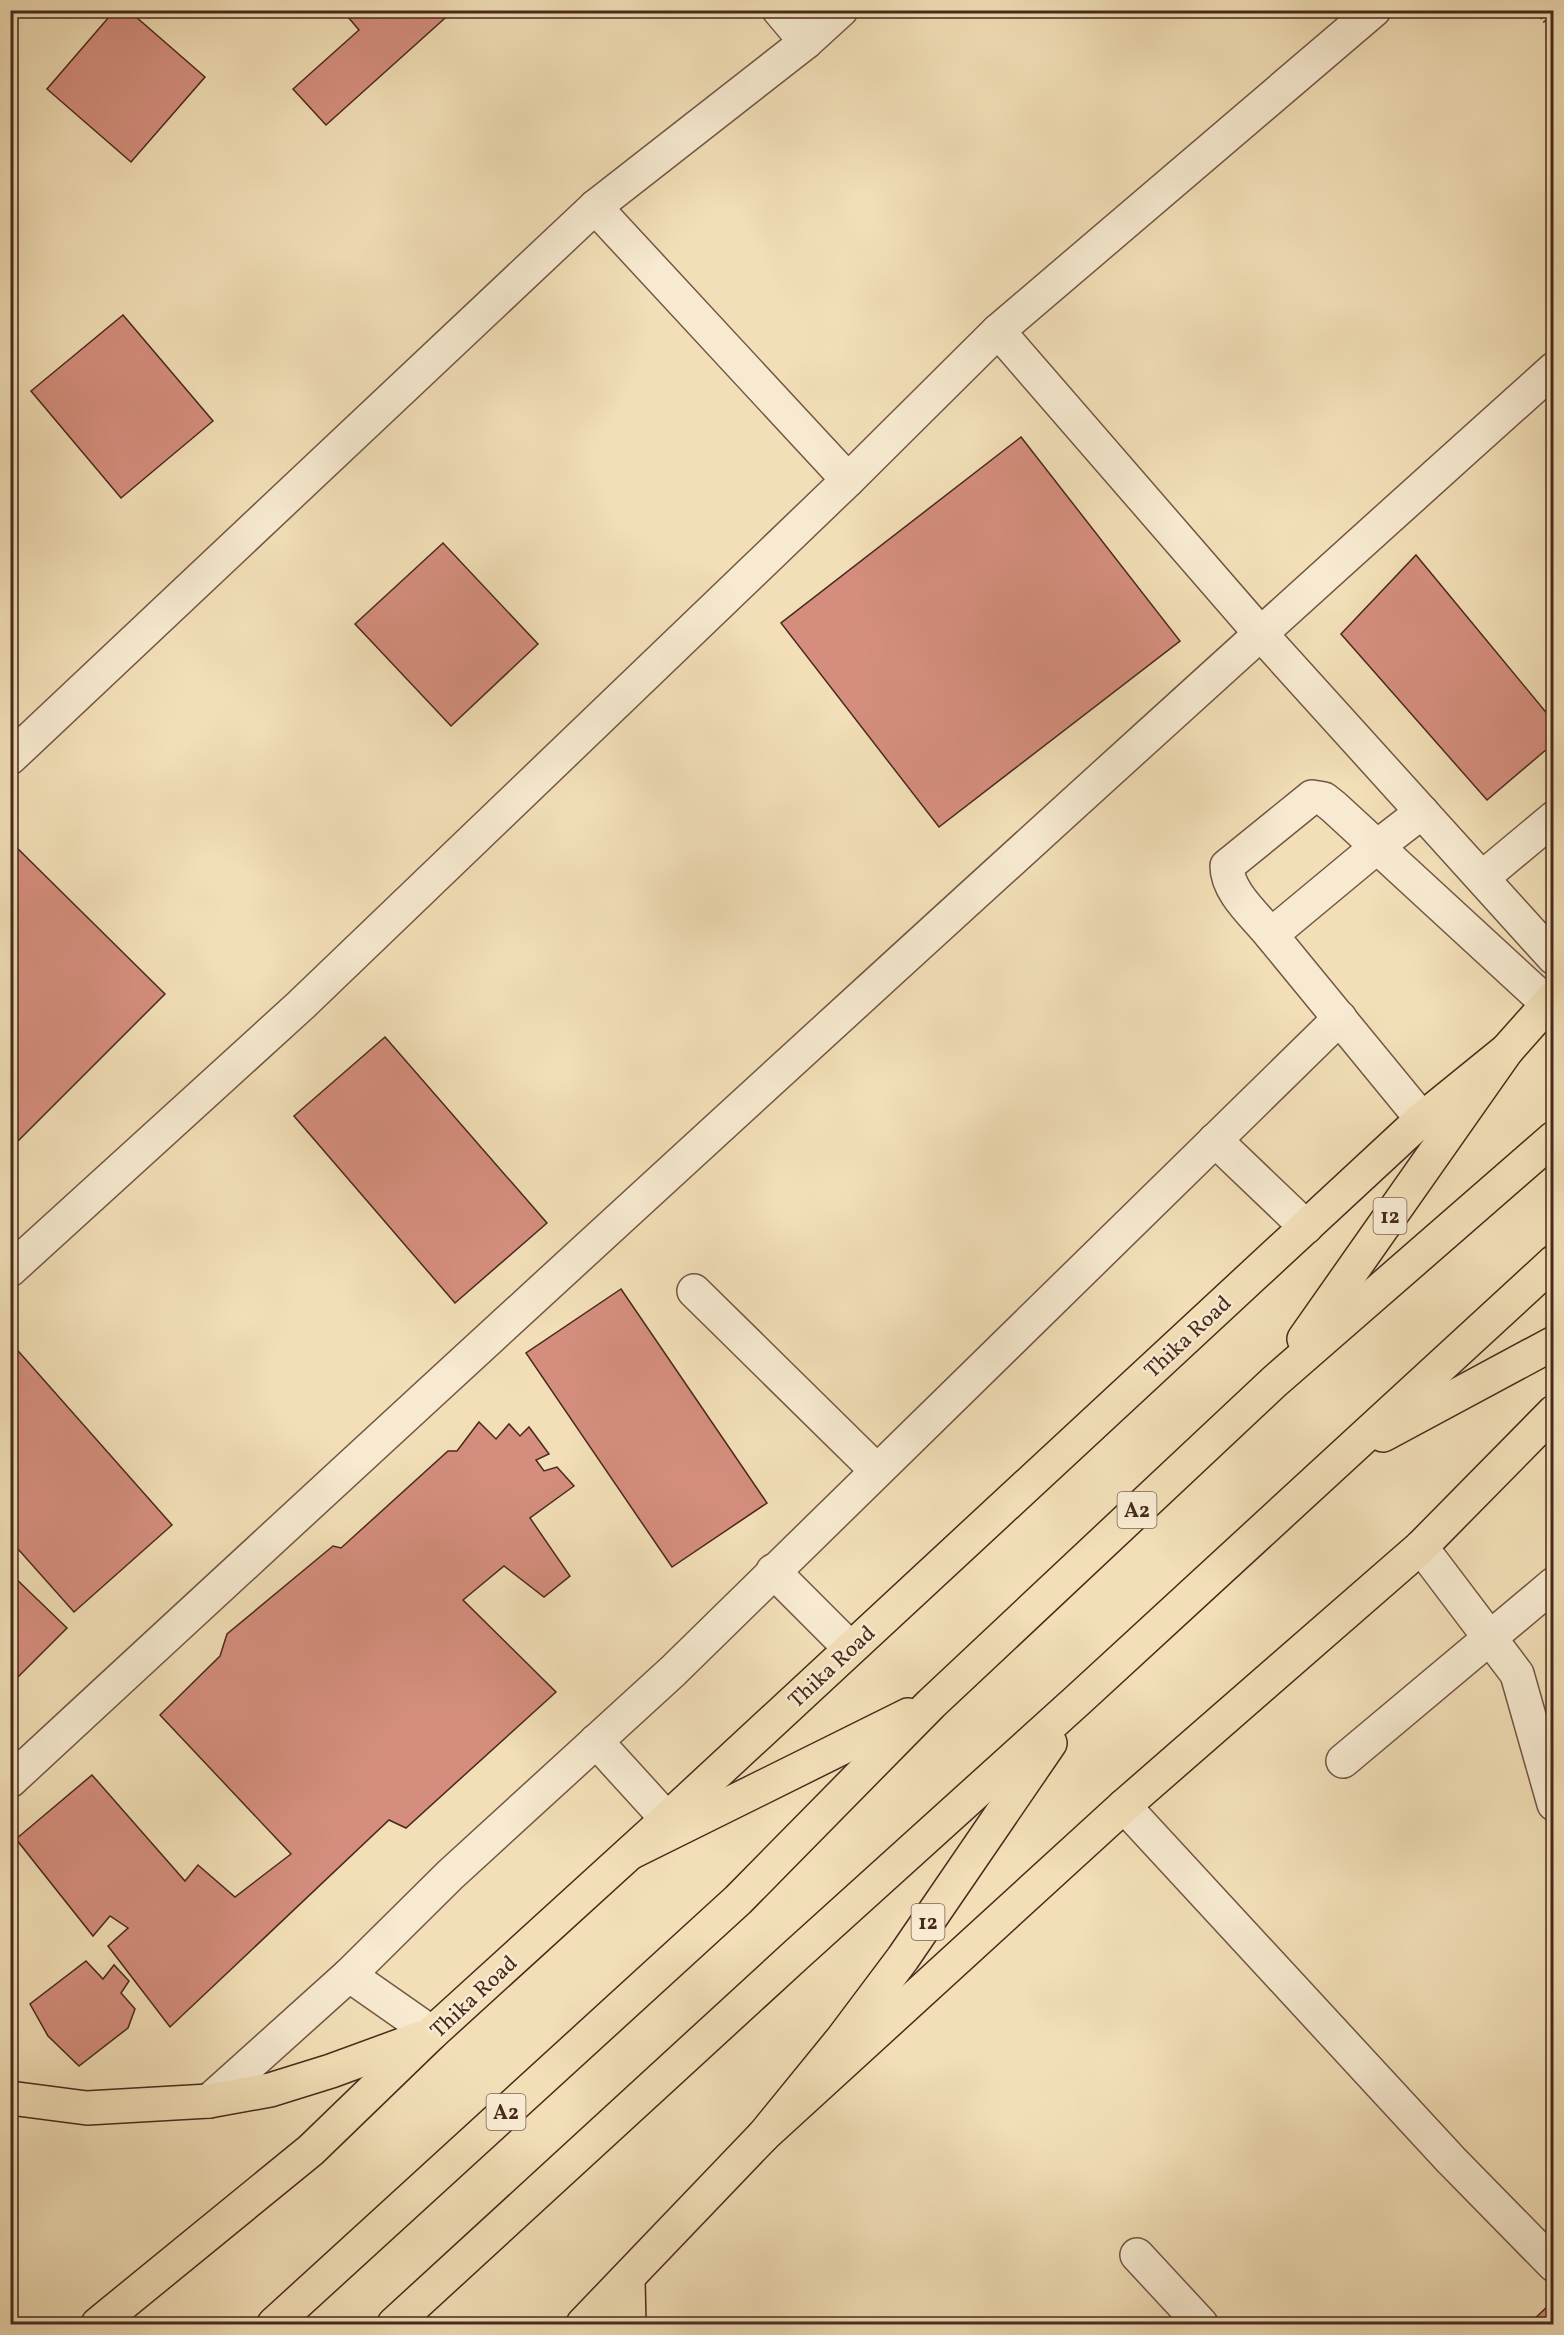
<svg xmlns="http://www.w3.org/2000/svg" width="1564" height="2335" font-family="Vollkorn,serif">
  <rect width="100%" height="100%" fill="#f2dfb7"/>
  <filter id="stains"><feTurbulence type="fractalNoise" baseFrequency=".00333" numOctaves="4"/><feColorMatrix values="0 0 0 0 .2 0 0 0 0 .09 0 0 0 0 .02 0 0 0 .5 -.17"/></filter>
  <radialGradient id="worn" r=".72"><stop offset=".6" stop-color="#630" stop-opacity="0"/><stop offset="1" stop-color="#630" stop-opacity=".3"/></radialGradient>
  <g fill="#d58e7e" stroke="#49291d" stroke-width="1.5">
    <path d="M 115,10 L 128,10 L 205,77 L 131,162 L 47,89 Z"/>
    <path d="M 342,10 L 454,10 L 326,125 L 293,89 L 359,30 Z"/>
    <path d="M 123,315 L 213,421 L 121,498 L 31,391 Z"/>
    <path d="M 1021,437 L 1180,641 L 939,827 L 781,623 Z"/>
    <path d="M 443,543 L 538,644 L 451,726 L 355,624 Z"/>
    <path d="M 1416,555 L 1554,722 L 1554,743 L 1487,800 L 1341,634 Z"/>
    <path d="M 10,841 L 165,994 L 10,1149 Z"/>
    <path d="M 385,1037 L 547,1223 L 455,1303 L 294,1116 Z"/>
    <path d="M 621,1289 L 767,1503 L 672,1567 L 526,1353 Z"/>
    <path d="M 12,1344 L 172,1525 L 74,1612 L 10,1540 L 10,1346 Z"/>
    <path d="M 479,1422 L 496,1439 L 509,1424 L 520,1436 L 529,1427 L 549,1454 L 536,1460 L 544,1471 L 557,1467 L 574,1486 L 530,1518 L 570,1576 L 544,1597 L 504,1566 L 463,1600 L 556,1692 L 406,1828 L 389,1820 L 170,2027 L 108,1946 L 128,1928 L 110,1916 L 93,1936 L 16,1839 L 92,1775 L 185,1881 L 198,1865 L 235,1897 L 291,1854 L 160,1715 L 220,1656 L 227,1634 L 333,1546 L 341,1548 L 448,1451 L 457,1451 Z"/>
    <path d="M 10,1573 L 67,1628 L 17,1678 L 10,1671 Z"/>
    <path d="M 86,1961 L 103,1979 L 114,1965 L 129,1981 L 121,1993 L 135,2009 L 128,2028 L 79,2066 L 48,2036 L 30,2004 Z"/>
    <path d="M 1549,2305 L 1554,2309 L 1554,2324 L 1529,2324 Z"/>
  </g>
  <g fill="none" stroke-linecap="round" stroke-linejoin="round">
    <defs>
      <g id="minor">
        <path d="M 779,10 L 806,42"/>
        <path d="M 595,207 L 848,480"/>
        <path d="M 998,331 L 1260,633 L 1554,958"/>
        <path d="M 10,758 L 595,207 L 806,42 L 841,10"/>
        <path d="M 1422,812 L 1378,846 L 1271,935 L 1422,1119"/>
        <path d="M 1482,878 L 1554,818"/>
        <path d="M 1271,935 C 1255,915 1227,892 1227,866 L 1312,797 L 1324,799 L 1334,807 L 1548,1004"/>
        <path d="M 1215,1140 L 1306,1227"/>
        <path d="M 10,1270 L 301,1005 L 848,480 L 998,331 L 1374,10"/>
        <path d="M 694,1291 L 876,1470"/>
        <path d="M 1421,1547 L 1517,1674 L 1554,1804"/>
        <path d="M 773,1571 L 850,1648"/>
        <path d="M 596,1741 L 667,1819"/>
        <path d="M 1343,1761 L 1554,1584"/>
        <path d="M 10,1781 C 522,1307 1035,835 1554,369"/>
        <path d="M 1124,1806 L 1451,2160 L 1554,2265"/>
        <path d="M 349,1975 L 432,2033"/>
        <path d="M 209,2101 L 349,1975 L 450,1875 L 673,1671 L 1340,1018"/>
        <path d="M 1137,2255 L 1201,2324"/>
      </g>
      <g id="major">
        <path d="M 10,2098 L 87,2108 L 209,2101 L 270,2090 L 331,2071 L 421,2038"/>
        <path d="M 628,2280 L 629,2324"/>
        <path d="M 98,2324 L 311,2150 L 432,2033 L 667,1819 L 1422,1119 L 1507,1050 L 1554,997"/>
        <path d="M 583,2324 L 764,2135 L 1124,1806 L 1421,1547 L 1554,1412"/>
      </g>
      <g id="highway">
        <path d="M 1304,1339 L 1507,1050"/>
        <path d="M 1383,1435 L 1554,1343"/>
        <path d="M 630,1853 L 908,1715"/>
        <path d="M 764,2135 L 843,2038 L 903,1958 L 1050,1743"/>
        <path d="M 274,2324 L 738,1900 L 931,1704 L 1274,1382 L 1554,1138"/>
        <path d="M 394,2324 L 796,1955 L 1079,1699 L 1554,1262"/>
      </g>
    </defs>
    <use href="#minor" stroke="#735644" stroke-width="36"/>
    <use href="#major" stroke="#49291d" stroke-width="36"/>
    <use href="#highway" stroke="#49291d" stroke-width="36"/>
    <path stroke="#49291d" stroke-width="4" stroke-dasharray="1.5 3" stroke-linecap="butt" d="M 1536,10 L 1554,33"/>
    <use href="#minor" stroke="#f7ead0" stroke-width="33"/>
    <use href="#major" stroke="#f2dfb7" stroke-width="33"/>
    <use href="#highway" stroke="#f2dfb7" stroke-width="33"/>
  </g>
  <g text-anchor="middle" stroke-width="5" stroke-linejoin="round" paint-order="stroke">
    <g fill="#f7ead0" stroke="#7d6353" stroke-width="1.5">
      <rect x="1373.5" y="1198" width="33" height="36" rx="4.5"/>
      <rect x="1117.5" y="1492" width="39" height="36" rx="4.5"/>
      <rect x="911.5" y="1904" width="33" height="36" rx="4.5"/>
      <rect x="486.5" y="2094" width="39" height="36" rx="4.5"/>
    </g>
    <g font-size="21" font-weight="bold" fill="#49291d">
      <text x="1390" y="1223">12</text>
      <text x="1137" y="1517">A2</text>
      <text x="928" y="1929">12</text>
      <text x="506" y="2119">A2</text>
    </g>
    <g font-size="22" fill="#49291d" stroke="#f7ead0">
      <text transform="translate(1187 1336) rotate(-43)" y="8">Thika Road</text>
      <text transform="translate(831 1666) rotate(-43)" y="8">Thika Road</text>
      <text transform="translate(473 1996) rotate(-43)" y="8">Thika Road</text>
    </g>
  </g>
  <rect width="1564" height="2335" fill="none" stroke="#f2dfb7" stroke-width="36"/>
  <rect x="12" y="12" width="1540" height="2311" fill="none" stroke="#49291d" stroke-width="3"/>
  <rect x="18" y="18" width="1528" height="2299" fill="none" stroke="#49291d" stroke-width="1.5"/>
  <rect width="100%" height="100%" filter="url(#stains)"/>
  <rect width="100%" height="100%" fill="url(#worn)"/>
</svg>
